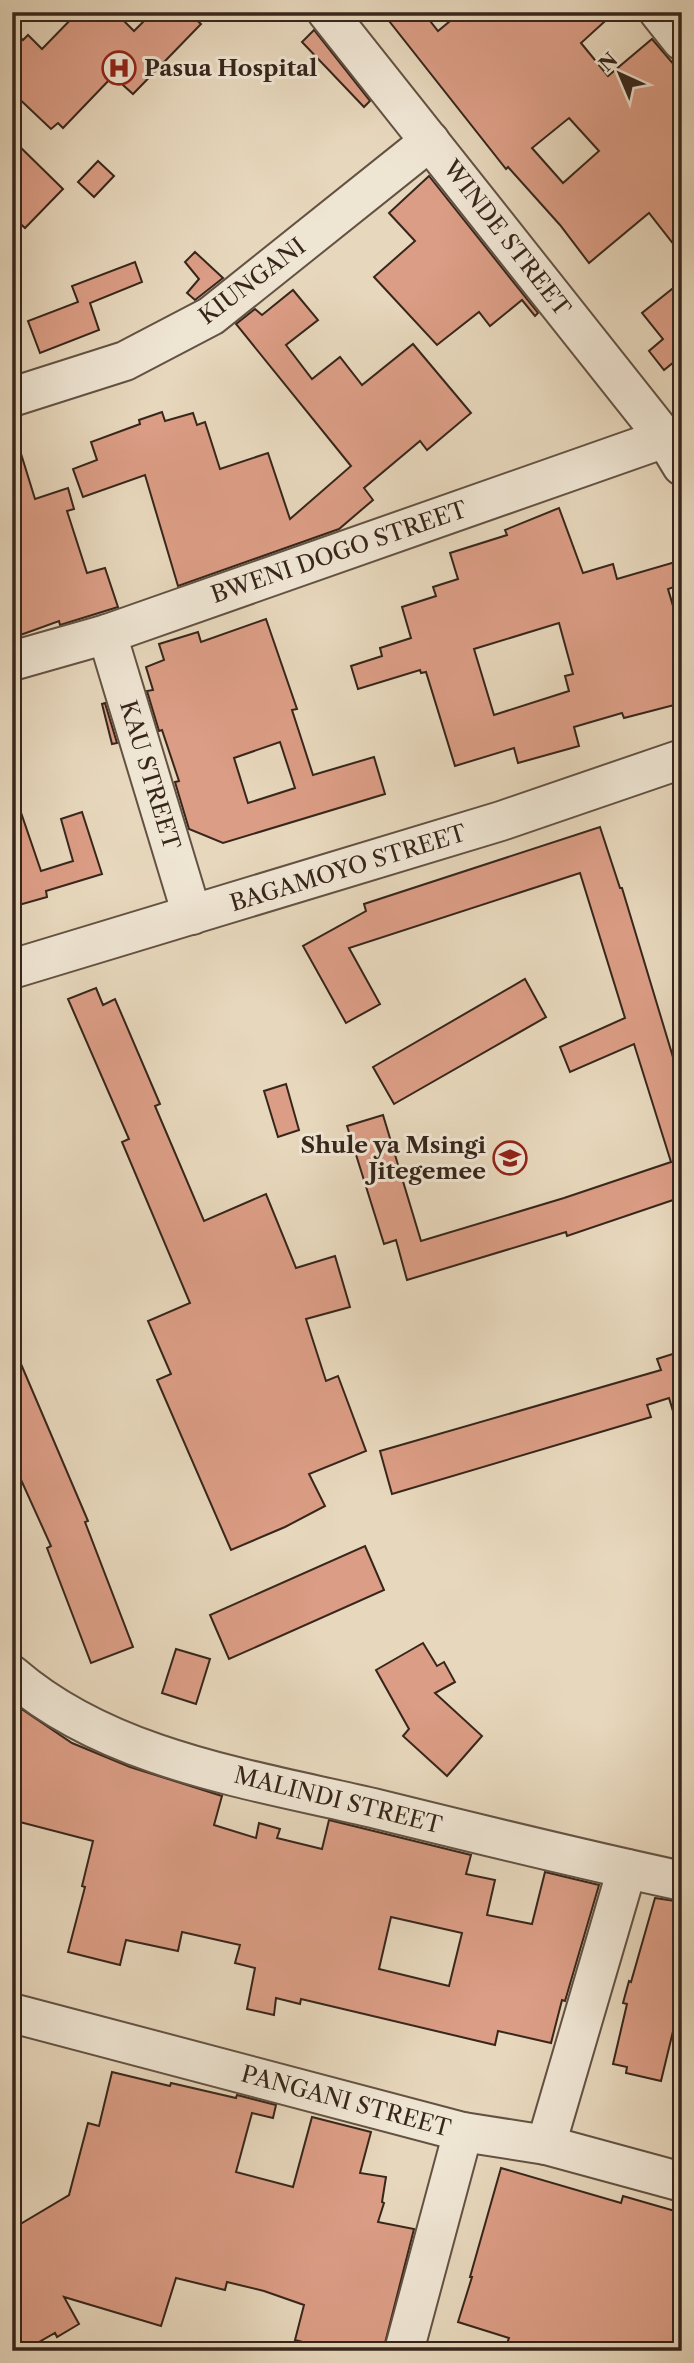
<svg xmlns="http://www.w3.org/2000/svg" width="694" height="2363" font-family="'Libre Caslon Text',serif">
  <rect width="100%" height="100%" fill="#e7d7bc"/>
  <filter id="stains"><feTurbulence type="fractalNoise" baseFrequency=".00286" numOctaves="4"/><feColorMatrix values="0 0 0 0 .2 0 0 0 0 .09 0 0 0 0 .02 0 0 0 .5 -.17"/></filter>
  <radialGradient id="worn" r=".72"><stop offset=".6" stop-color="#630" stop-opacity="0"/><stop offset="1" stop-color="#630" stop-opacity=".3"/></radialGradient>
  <g fill="#db9d85" stroke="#37261b" stroke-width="2" fill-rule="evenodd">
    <path d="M 78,12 L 115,12 L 134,31 L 153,12 L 188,12 L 201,24 L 133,94 L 113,76 L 63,128 L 58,123 L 51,129 L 12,92 L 12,30 L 23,40 L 28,35 L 42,49 Z"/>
    <path d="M 382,12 L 423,12 L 438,31 L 461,12 L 615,12 L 581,43 L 608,76 L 652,39 L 682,74 L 682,255 L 649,213 L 589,263 L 560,225 L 508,167 L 506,169 ZM 569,118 L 599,151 L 563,183 L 532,148 Z"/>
    <path d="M 314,30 L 370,101 L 364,107 L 302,42 Z"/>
    <path d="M 12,139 L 63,189 L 25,228 L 12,216 Z"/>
    <path d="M 98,161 L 114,176 L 94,197 L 78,182 Z"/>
    <path d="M 429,176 L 538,313 L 535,316 L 522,300 L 490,326 L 479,312 L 437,345 L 374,277 L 415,241 L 389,213 Z"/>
    <path d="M 195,252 L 223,278 L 195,300 L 187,293 L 199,279 L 185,262 Z"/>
    <path d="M 135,262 L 142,282 L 90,303 L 99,330 L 40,353 L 28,321 L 78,302 L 72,286 Z"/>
    <path d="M 682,281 L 682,362 L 679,358 L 664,370 L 649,351 L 663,339 L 642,313 Z"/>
    <path d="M 293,290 L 318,320 L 286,345 L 312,379 L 340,357 L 362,385 L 413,344 L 471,413 L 427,450 L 420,441 L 364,488 L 373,500 L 339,529 L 178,586 L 145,475 L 83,497 L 73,469 L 97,460 L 91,442 L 140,424 L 139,420 L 162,412 L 165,421 L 193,413 L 197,425 L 205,422 L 220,469 L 268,453 L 290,519 L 351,466 L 236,324 L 255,309 L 262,315 Z"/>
    <path d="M 18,444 L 35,499 L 68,488 L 74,509 L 67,511 L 87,573 L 105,568 L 118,607 L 60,625 L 59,621 L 12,638 L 12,445 Z"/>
    <path d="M 559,508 L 583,573 L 613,564 L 617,579 L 682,560 L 682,584 L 668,589 L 682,636 L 682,703 L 624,718 L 622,713 L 574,727 L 579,746 L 518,763 L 514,748 L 455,766 L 426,672 L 421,673 L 420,670 L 358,689 L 351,666 L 382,656 L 380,648 L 411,638 L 402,607 L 436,596 L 433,587 L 458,579 L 450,553 L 507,535 L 505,530 ZM 559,623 L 573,674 L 565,676 L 569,691 L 494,715 L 474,649 Z"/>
    <path d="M 266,619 L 297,709 L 292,710 L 313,775 L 374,757 L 385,794 L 223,843 L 189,829 L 175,782 L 179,781 L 162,730 L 159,731 L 147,691 L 153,690 L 146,667 L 164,660 L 159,644 L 198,632 L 201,642 ZM 280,742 L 295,788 L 248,803 L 234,758 Z"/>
    <path d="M 105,703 L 117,743 L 112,744 L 102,704 Z"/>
    <path d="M 16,798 L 41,871 L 73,861 L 61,819 L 82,812 L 102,874 L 46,891 L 47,897 L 12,907 L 12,799 Z"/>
    <path d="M 600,827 L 620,888 L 622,888 L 682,1087 L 682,1197 L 567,1236 L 566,1232 L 407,1280 L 396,1240 L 384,1244 L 347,1126 L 383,1115 L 421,1241 L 564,1198 L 671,1162 L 634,1044 L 570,1072 L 560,1047 L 625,1018 L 580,873 L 349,948 L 380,1004 L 346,1023 L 303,946 L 366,911 L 364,904 Z"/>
    <path d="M 525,979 L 546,1017 L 394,1104 L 373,1067 Z"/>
    <path d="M 96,988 L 103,1005 L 115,999 L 160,1104 L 155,1106 L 204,1221 L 266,1194 L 296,1268 L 335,1256 L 350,1307 L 306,1319 L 326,1381 L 338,1376 L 366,1451 L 309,1474 L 325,1506 L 285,1527 L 231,1550 L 157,1380 L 171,1374 L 148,1321 L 190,1303 L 122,1142 L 129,1139 L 68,999 Z"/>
    <path d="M 286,1084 L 299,1130 L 278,1137 L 264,1091 Z"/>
    <path d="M 12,1343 L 88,1521 L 85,1522 L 133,1647 L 91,1663 L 47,1548 L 51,1546 L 12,1460 Z"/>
    <path d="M 682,1351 L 682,1420 L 676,1421 L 669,1398 L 647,1405 L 651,1417 L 392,1494 L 380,1451 L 661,1370 L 657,1359 Z"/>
    <path d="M 365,1546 L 384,1590 L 229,1659 L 210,1615 Z"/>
    <path d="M 423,1643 L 437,1666 L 444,1662 L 455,1682 L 435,1693 L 482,1736 L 447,1776 L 403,1736 L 409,1729 L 376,1670 Z"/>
    <path d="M 176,1649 L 210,1659 L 196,1704 L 162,1693 Z"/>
    <path d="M 12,1708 L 23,1710 L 72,1743 L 130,1767 L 222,1796 L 214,1825 L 256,1838 L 259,1823 L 280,1829 L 277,1838 L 322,1849 L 329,1820 L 471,1855 L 466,1874 L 495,1880 L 487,1915 L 532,1924 L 545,1872 L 599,1885 L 565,2001 L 562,2000 L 551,2043 L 498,2031 L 495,2045 L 301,1999 L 300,2004 L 276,1998 L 274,2015 L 247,2009 L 255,1968 L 235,1963 L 240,1945 L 182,1932 L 178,1951 L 126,1940 L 120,1965 L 68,1952 L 85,1887 L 82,1886 L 93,1841 L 12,1820 ZM 391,1917 L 462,1933 L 449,1986 L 379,1969 Z"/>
    <path d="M 655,1898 L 682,1902 L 682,1994 L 661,2081 L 626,2073 L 627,2067 L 613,2064 L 627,2004 L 623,2003 L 629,1981 L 631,1982 Z"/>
    <path d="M 112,2072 L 170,2086 L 171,2083 L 236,2098 L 237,2095 L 276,2105 L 273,2118 L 252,2113 L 236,2172 L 293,2187 L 312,2117 L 371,2132 L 360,2173 L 386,2177 L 382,2202 L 384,2203 L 378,2222 L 414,2229 L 383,2351 L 337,2351 L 295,2340 L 304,2305 L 264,2291 L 227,2282 L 225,2290 L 176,2278 L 161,2326 L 64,2297 L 79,2324 L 57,2337 L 55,2333 L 23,2351 L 12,2351 L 12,2229 L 69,2195 L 88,2123 L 99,2126 Z"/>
    <path d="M 501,2168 L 621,2203 L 623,2196 L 682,2213 L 682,2351 L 504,2351 L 509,2338 L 458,2322 L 472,2277 L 470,2277 Z"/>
  </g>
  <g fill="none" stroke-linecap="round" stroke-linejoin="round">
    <defs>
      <g id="minor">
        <path d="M 327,12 L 665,438 L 682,466"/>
        <path d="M 659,12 L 682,41"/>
        <path d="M 12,397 L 125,361 L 211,316 L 430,141"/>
        <path d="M 107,634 L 192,915"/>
        <path d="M 12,661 L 107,634 L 665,438"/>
        <path d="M 12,969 L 501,821 L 682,759"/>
        <path d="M 12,1675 C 110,1760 255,1780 377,1809 C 478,1834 580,1859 682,1881"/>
        <path d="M 12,2013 L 463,2132 L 546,2145 L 682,2182"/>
        <path d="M 546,2145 L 627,1869"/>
        <path d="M 404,2351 L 463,2132"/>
      </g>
    </defs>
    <use href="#minor" stroke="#635243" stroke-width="42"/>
    <use href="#minor" stroke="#efe5d3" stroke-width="38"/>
  </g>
  <defs>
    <symbol id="hospital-ring" viewBox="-11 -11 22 22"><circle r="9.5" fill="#efe5d3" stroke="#8f2418" stroke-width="1.5"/><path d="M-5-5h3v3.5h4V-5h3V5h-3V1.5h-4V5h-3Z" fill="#8f2418"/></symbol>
    <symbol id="school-ring" viewBox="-11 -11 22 22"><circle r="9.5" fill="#efe5d3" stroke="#8f2418" stroke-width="1.5"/><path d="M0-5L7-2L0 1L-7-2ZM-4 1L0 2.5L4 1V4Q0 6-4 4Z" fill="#8f2418"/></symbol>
  </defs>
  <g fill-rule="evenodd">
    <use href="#hospital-ring" x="100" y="49" width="38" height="38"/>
    <use href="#school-ring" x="491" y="1139" width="38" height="38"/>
  </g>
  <g text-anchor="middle" stroke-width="6" stroke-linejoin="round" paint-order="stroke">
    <g font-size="23" font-weight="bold" fill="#37261b" stroke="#efe5d3" text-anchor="start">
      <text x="144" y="76">Pasua Hospital</text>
      <text x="486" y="1153" text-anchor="end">Shule ya Msingi<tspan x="486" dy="26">Jitegemee</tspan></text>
    </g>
    <g font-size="23" fill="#37261b" stroke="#efe5d3">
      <text transform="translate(507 238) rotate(52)" y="8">WINDE STREET</text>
      <text transform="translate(252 281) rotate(-37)" y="8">KIUNGANI</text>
      <text transform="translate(339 552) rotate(-19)" y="8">BWENI DOGO STREET</text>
      <text transform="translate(150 775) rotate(73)" y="8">KAU STREET</text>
      <text transform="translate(348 868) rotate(-17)" y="8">BAGAMOYO STREET</text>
      <text transform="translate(338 1800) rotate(14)" y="8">MALINDI STREET</text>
      <text transform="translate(346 2101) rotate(15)" y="8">PANGANI STREET</text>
    </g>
  </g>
  <rect width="694" height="2363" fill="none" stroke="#e7d7bc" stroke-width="42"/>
  <rect x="14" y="14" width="666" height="2335" fill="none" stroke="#37261b" stroke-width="3.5"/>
  <rect x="21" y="21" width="652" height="2321" fill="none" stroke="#37261b" stroke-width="2"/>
  <g transform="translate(620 74) rotate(316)" stroke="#efe5d3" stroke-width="5" paint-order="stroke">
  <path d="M0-5L12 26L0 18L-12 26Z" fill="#37261b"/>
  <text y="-10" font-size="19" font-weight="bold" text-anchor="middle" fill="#37261b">N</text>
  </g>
  <rect width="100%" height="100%" filter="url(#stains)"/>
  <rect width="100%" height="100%" fill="url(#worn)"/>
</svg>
